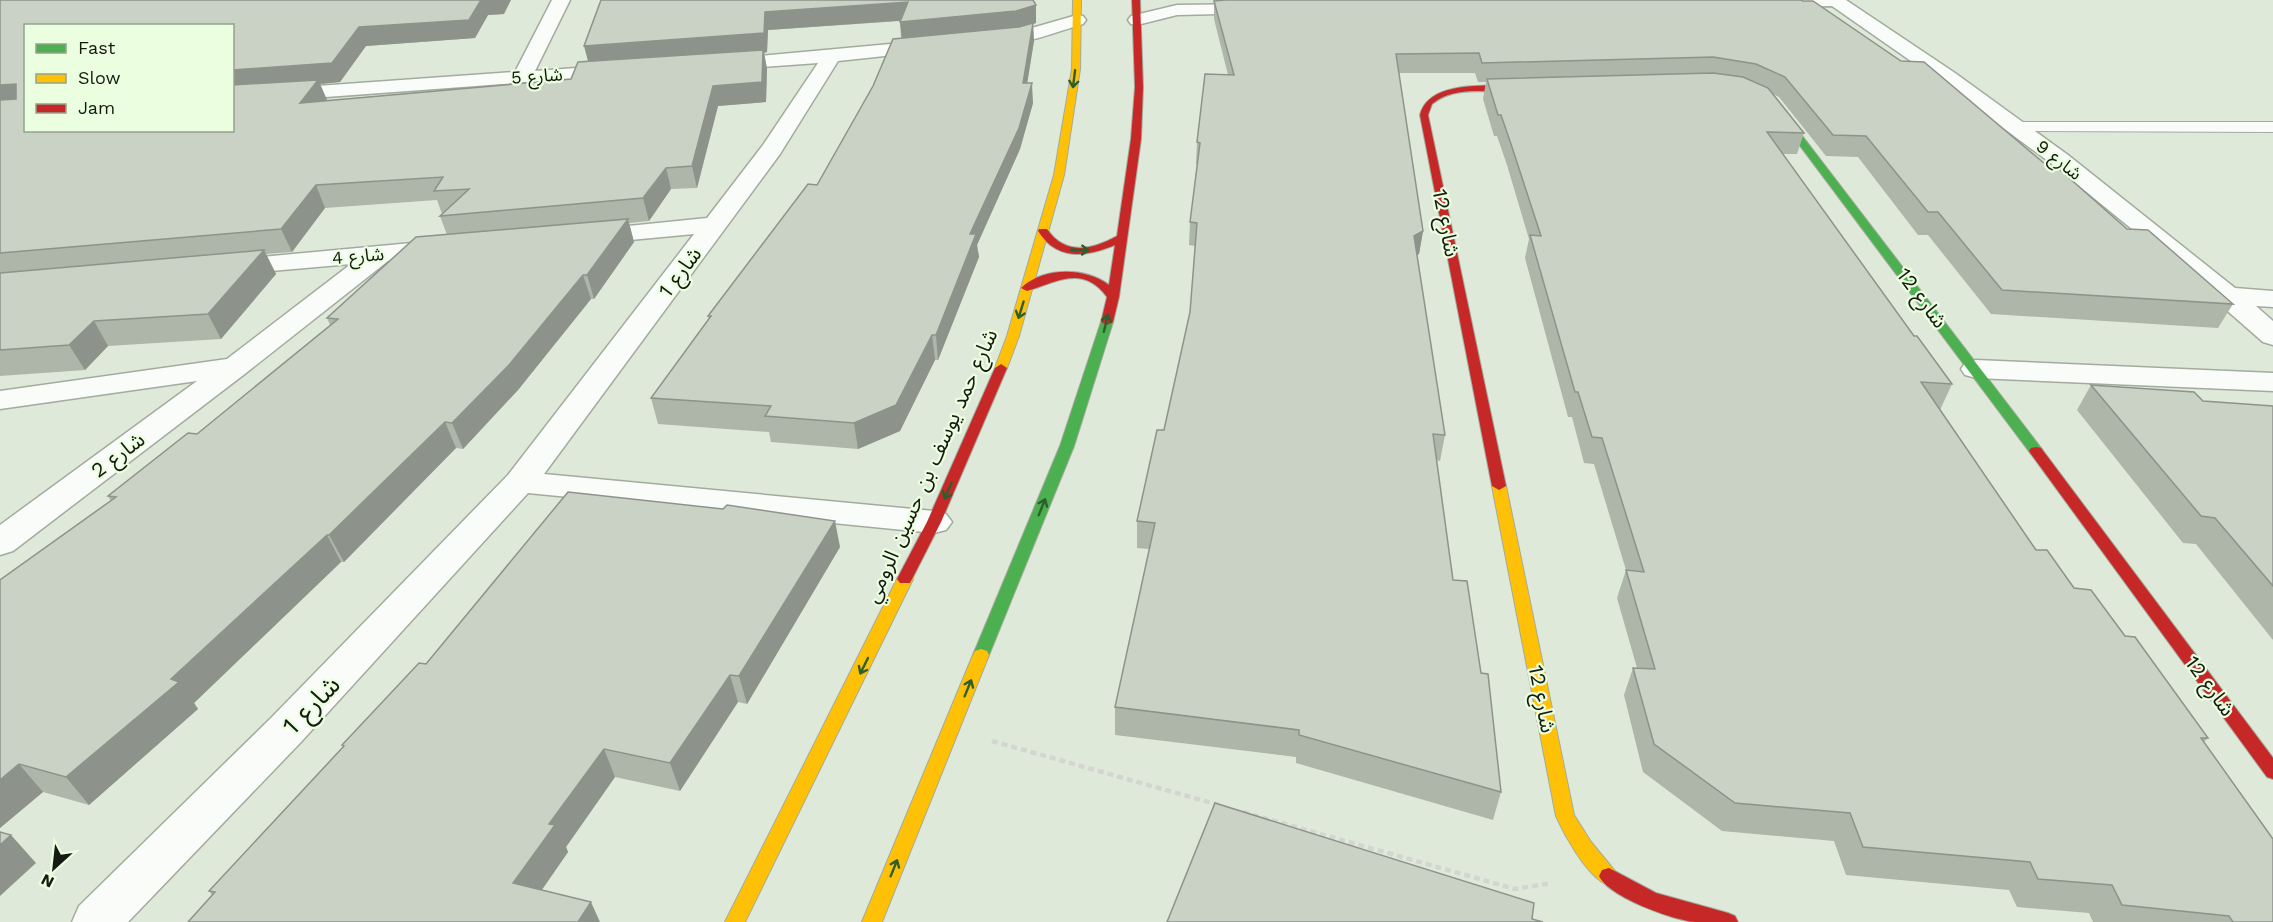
<svg xmlns="http://www.w3.org/2000/svg" width="2273" height="922" font-family="'Work Sans','Noto Sans Arabic',sans-serif">
  <rect width="100%" height="100%" fill="#dfe9d9"/>
  <g fill="none" stroke-linecap="round" stroke-linejoin="round">
    <defs>
      <path id="lane" d="M 2017,122 L 2273,122 L 2273,132 L 2011,131 L 2009,127 L 2011,123 Z"/>
      <g id="street">
        <path d="M 552,0 L 570,0 L 535,71 L 617,65 L 624,67 L 627,71 L 624,75 L 232,104 L 232,92 L 515,72 Z"/>
        <path d="M 1761,0 L 1846,0 L 1955,73 L 2068,155 L 2235,288 L 2273,291 L 2273,307 L 2256,306 L 2273,321 L 2273,345 L 2263,342 L 2159,251 L 2052,164 L 1941,82 L 1832,6 L 1768,7 L 1762,6 Z"/>
        <path d="M 1258,4 L 1264,5 L 1267,9 L 1264,13 L 1177,15 L 1137,25 L 1131,24 L 1128,20 L 1131,16 L 1177,5 Z"/>
        <path d="M 1077,15 L 1083,16 L 1086,20 L 1083,24 C 1055,32 1011,51 981,44 L 979,40 L 981,36 L 1018,32 Z"/>
        <path d="M 934,40 L 941,42 L 943,46 L 941,50 L 838,61 L 780,154 L 544,474 L 934,511 L 946,514 L 952,522 L 946,530 L 934,533 L 528,493 L 301,742 L 128,922 L 72,922 L 79,906 L 271,718 L 508,475 L 694,234 L 588,244 L 579,241 L 575,236 L 579,231 L 707,218 L 763,145 L 818,63 L 722,70 L 715,68 L 712,64 L 715,60 Z"/>
        <path d="M 444,240 L 453,243 L 457,248 L 453,253 L 388,261 L 246,373 L 13,551 L 0,555 L 0,525 L 197,381 L 0,409 L 0,391 L 227,359 L 351,264 L 227,275 L 218,273 L 214,267 L 218,261 Z"/>
        <path d="M 1976,360 L 2273,373 L 2273,391 L 1976,378 L 1965,375 L 1961,369 L 1965,363 Z"/>
      </g>
      <g id="fast">
        <path d="M 1774,102 L 1777,103 L 2041,448 L 2043,451 L 2041,454 L 2031,454 L 1771,107 L 1770,105 Z"/>
        <path d="M 1107,319 L 1113,322 L 1074,446 L 989,655 L 987,659 L 981,661 L 975,659 L 973,655 L 1060,446 L 1101,322 Z"/>
      </g>
      <g id="slow">
        <path d="M 1073,0 L 1081,0 L 1080,69 L 1064,175 L 1019,336 L 1007,368 L 1001,372 L 995,368 L 1007,336 L 1054,175 L 1072,69 Z"/>
        <path d="M 1499,482 L 1506,486 L 1574,815 L 1591,842 L 1619,876 L 1616,882 C 1611,884 1607,885 1602,882 C 1584,870 1565,836 1556,816 L 1492,486 Z"/>
        <path d="M 905,574 L 910,575 L 913,579 L 745,922 L 725,922 L 897,579 L 900,575 Z"/>
        <path d="M 981,649 L 987,651 L 989,655 L 882,922 L 862,922 L 973,655 L 975,651 Z"/>
      </g>
      <g id="jam">
        <path d="M 1132,0 L 1140,0 L 1143,87 L 1141,139 L 1119,297 L 1113,322 L 1107,325 L 1101,322 L 1107,297 C 1083,264 1057,282 1027,291 L 1021,288 C 1044,266 1086,268 1109,285 L 1115,245 C 1086,257 1057,261 1038,231 L 1039,229 L 1047,229 C 1065,256 1092,250 1117,236 L 1131,139 L 1135,87 Z"/>
        <path d="M 1529,86 L 1532,87 L 1532,91 C 1500,96 1459,82 1432,104 L 1428,115 L 1506,486 L 1499,490 L 1492,486 L 1420,115 C 1429,77 1498,87 1529,86 Z"/>
        <path d="M 1001,364 L 1007,368 L 941,522 L 910,583 L 900,583 L 897,579 L 927,522 L 995,368 Z"/>
        <path d="M 2036,447 L 2041,448 L 2273,758 L 2273,779 L 2267,777 L 2031,454 L 2029,451 L 2031,448 Z"/>
        <path d="M 1609,868 L 1656,893 L 1728,913 L 1735,916 L 1738,922 C 1724,922 1709,922 1695,922 C 1673,920 1609,897 1599,876 L 1602,870 Z"/>
      </g>
    </defs>
    <use href="#lane" stroke="#a3ab9f" stroke-width="2"/>
    <use href="#street" stroke="#a3ab9f" stroke-width="3"/>
    <use href="#fast" stroke="#a3ab9f" stroke-width="2"/>
    <use href="#slow" stroke="#a3ab9f" stroke-width="2"/>
    <use href="#jam" stroke="#a3ab9f" stroke-width="2"/>
    <g stroke="#d2d5d0" stroke-width="4.5" stroke-dasharray="6 4" stroke-linecap="butt">
      <path d="M 992,741 L 1219,805"/>
      <path d="M 1243,812 L 1515,889 L 1552,883"/>
    </g>
    <use href="#lane" fill="#fafcf9" fill-rule="evenodd"/>
    <use href="#street" fill="#fafcf9" fill-rule="evenodd"/>
    <use href="#fast" fill="#4caf50" fill-rule="evenodd"/>
    <use href="#slow" fill="#ffc107" fill-rule="evenodd"/>
    <use href="#jam" fill="#c62828" fill-rule="evenodd"/>
  </g>
  <g fill="#aeb5a9">
    <path d="M 0,0 L 504,14 L 488,15 L 475,38 L 366,46 L 340,82 L 320,84 L 327,100 L 326,101 L 571,79 L 588,61 L 601,0 L 1036,23 L 1033,24 L 1034,41 L 1027,83 L 1033,103 L 1020,149 L 977,245 L 979,257 L 938,360 L 935,360 L 900,431 L 858,449 L 771,442 L 769,432 L 658,424 L 651,398 L 709,319 L 708,316 L 817,185 L 901,38 L 900,21 L 768,30 L 767,52 L 764,53 L 767,69 L 766,102 L 718,106 L 697,188 L 671,189 L 649,221 L 629,223 L 634,242 L 594,299 L 591,299 L 518,390 L 463,449 L 456,448 L 344,562 L 341,562 L 194,703 L 198,709 L 89,805 L 43,792 L 0,828 L 0,580 L 111,501 L 108,496 L 197,434 L 330,325 L 327,318 L 447,235 L 440,216 L 442,214 L 437,200 L 325,208 L 292,252 L 266,254 L 276,274 L 221,339 L 108,346 L 85,370 L 0,376 Z"/>
    <path d="M 1220,0 L 1801,0 L 2051,169 L 2127,229 L 2233,304 L 2218,328 L 1991,314 L 1928,235 L 1918,235 L 1858,157 L 1826,156 L 1779,97 L 1773,94 L 1804,133 L 1797,154 L 1783,154 L 1914,336 L 1952,384 L 1940,410 L 2036,550 L 2074,588 L 2125,636 L 2208,738 L 2204,742 L 2273,922 L 2093,922 L 2089,913 L 2017,907 L 2009,890 L 1846,875 L 1834,841 L 1722,831 L 1643,772 L 1624,695 L 1633,668 L 1637,668 L 1617,598 L 1626,570 L 1594,464 L 1584,463 L 1572,417 L 1568,417 L 1525,258 L 1529,239 L 1507,165 L 1497,136 L 1494,136 L 1483,99 L 1486,82 L 1478,82 L 1475,73 L 1399,73 L 1423,231 L 1419,254 L 1417,255 L 1445,435 L 1440,461 L 1436,460 L 1453,580 L 1481,673 L 1501,792 L 1493,820 L 1296,763 L 1296,757 L 1115,735 L 1115,707 L 1149,549 L 1137,548 L 1137,521 L 1164,430 L 1190,312 L 1195,246 L 1189,245 L 1190,222 L 1197,164 L 1196,164 L 1197,142 L 1228,75 L 1214,19 L 1214,1 Z"/>
    <path d="M 2091,385 L 2203,401 L 2273,406 L 2273,640 L 2196,544 L 2183,543 L 2077,410 Z"/>
    <path d="M 840,547 L 747,704 L 738,702 L 680,791 L 615,777 L 566,847 L 568,852 L 542,890 L 212,895 L 209,891 L 343,747 L 342,745 L 426,664 Z"/>
  </g>
  <g fill="#8d938a">
    <path d="M 481,0 L 511,0 L 504,14 L 488,15 L 475,38 L 366,46 L 340,82 L 320,84 L 327,100 L 309,124 L 300,103 L 232,90 L 232,70 L 359,27 Z"/>
    <path d="M 908,2 L 910,20 L 768,30 L 767,52 L 764,53 L 767,69 L 766,102 L 718,106 L 697,188 L 692,166 L 589,65 L 584,46 L 765,12 Z"/>
    <path d="M 1036,5 L 1036,23 L 1033,24 L 1034,41 L 1024,103 L 1018,30 L 902,41 L 900,22 Z"/>
    <path d="M 1032,83 L 1033,103 L 1020,149 L 977,245 L 979,257 L 938,360 L 936,335 L 970,234 Z"/>
    <path d="M 16,84 L 26,101 L 0,106 L 0,85 Z"/>
    <path d="M 666,168 L 671,189 L 649,221 L 643,198 Z"/>
    <path d="M 316,185 L 325,208 L 292,252 L 281,229 Z"/>
    <path d="M 628,219 L 634,242 L 594,299 L 587,275 Z"/>
    <path d="M 1423,231 L 1419,254 L 1410,259 L 1414,236 Z"/>
    <path d="M 264,250 L 276,274 L 221,339 L 208,314 Z"/>
    <path d="M 583,275 L 591,299 L 518,390 L 463,449 L 452,423 Z"/>
    <path d="M 94,321 L 108,346 L 85,370 L 69,345 Z"/>
    <path d="M 932,335 L 935,360 L 900,431 L 858,449 L 854,423 Z"/>
    <path d="M 445,422 L 456,448 L 344,562 L 329,535 Z"/>
    <path d="M 835,521 L 840,547 L 747,704 L 739,676 Z"/>
    <path d="M 327,535 L 341,562 L 194,703 L 198,709 L 89,805 L 66,777 Z"/>
    <path d="M 730,675 L 738,702 L 680,791 L 670,763 Z"/>
    <path d="M 604,749 L 615,777 L 566,847 L 568,852 L 527,911 L 513,883 L 549,824 Z"/>
    <path d="M 19,764 L 43,792 L 0,828 L 0,780 Z"/>
    <path d="M 11,835 L 36,863 L 0,896 L 0,845 Z"/>
    <path d="M 591,902 L 600,922 L 578,922 Z"/>
  </g>
  <g fill="#cad2c5" stroke="#8d938a" stroke-width="1.5">
    <path d="M 0,0 L 481,0 L 469,20 L 359,27 L 332,63 L 232,70 L 232,26 L 26,26 L 26,130 L 232,130 L 232,85 L 318,80 L 300,103 L 571,79 L 578,62 L 763,50 L 762,82 L 713,86 L 692,166 L 666,168 L 643,198 L 440,216 L 469,189 L 434,191 L 443,177 L 316,185 L 281,229 L 0,253 L 0,100 L 16,99 L 16,84 L 0,85 Z"/>
    <path d="M 601,0 L 1033,0 L 1036,5 L 1016,11 L 900,22 L 908,2 L 765,12 L 764,33 L 584,46 Z"/>
    <path d="M 1226,0 L 1801,0 L 1803,1 L 1813,1 L 1901,61 L 1924,62 L 2051,169 L 2059,169 L 2127,229 L 2148,230 L 2233,304 L 2002,290 L 1938,212 L 1928,212 L 1866,136 L 1833,135 L 1785,77 L 1756,64 L 1713,57 L 1482,63 L 1479,53 L 1396,54 L 1423,231 L 1414,236 L 1445,435 L 1433,434 L 1453,580 L 1467,581 L 1481,673 L 1488,674 L 1501,792 L 1299,735 L 1299,730 L 1115,707 L 1155,523 L 1137,521 L 1157,430 L 1164,430 L 1190,312 L 1197,223 L 1190,222 L 1200,143 L 1197,142 L 1205,74 L 1234,75 L 1214,1 Z"/>
    <path d="M 1033,23 L 1023,83 L 1032,83 L 1019,128 L 970,234 L 976,234 L 936,335 L 932,335 L 896,405 L 854,423 L 765,416 L 771,406 L 651,398 L 711,316 L 708,316 L 808,184 L 817,185 L 873,86 L 893,39 L 1019,27 Z"/>
    <path d="M 1713,73 L 1743,77 L 1768,88 L 1804,133 L 1767,132 L 1914,336 L 1917,336 L 1952,384 L 1921,382 L 2036,550 L 2047,550 L 2074,588 L 2091,590 L 2125,636 L 2135,637 L 2208,738 L 2201,738 L 2273,839 L 2273,922 L 2233,922 L 2229,916 L 2122,905 L 2112,885 L 2038,879 L 2030,862 L 1863,847 L 1850,813 L 1735,803 L 1654,744 L 1633,668 L 1655,669 L 1626,570 L 1644,572 L 1602,438 L 1592,437 L 1578,392 L 1575,392 L 1530,235 L 1541,236 L 1511,144 L 1501,115 L 1498,115 L 1487,79 Z"/>
    <path d="M 628,219 L 587,275 L 583,275 L 509,365 L 452,423 L 445,422 L 329,535 L 327,535 L 171,679 L 179,682 L 66,777 L 19,764 L 0,780 L 0,580 L 116,497 L 108,496 L 188,433 L 197,434 L 338,319 L 327,318 L 416,237 Z"/>
    <path d="M 264,250 L 208,314 L 94,321 L 69,345 L 0,350 L 0,273 Z"/>
    <path d="M 2091,385 L 2194,392 L 2203,401 L 2273,406 L 2273,586 L 2215,518 L 2201,516 Z"/>
    <path d="M 568,492 L 723,509 L 727,505 L 835,521 L 739,676 L 730,675 L 670,763 L 604,749 L 549,824 L 555,825 L 513,883 L 591,902 L 578,922 L 188,922 L 215,892 L 209,891 L 344,746 L 342,745 L 419,663 L 426,664 Z"/>
    <path d="M 1215,803 L 1534,903 L 1532,919 L 1543,922 L 1167,922 Z"/>
    <path d="M 0,832 L 11,835 L 0,845 Z"/>
  </g>
  <defs><path id="oneway-shaft" d="M-6 0H5M1.5-3L5.5 0L1.5 3" fill="none" stroke-width="1.6" stroke-linecap="round" stroke-linejoin="round" transform="scale(1.5)"/></defs>
  <g stroke="#2e5e2d">
    <use href="#oneway-shaft" transform="translate(1074 79) rotate(97)"/>
    <use href="#oneway-shaft" transform="translate(1080 250) rotate(2)"/>
    <use href="#oneway-shaft" transform="translate(1021 310) rotate(107)"/>
    <use href="#oneway-shaft" transform="translate(1106 323) rotate(-76)"/>
    <use href="#oneway-shaft" transform="translate(948 491) rotate(114)"/>
    <use href="#oneway-shaft" transform="translate(1042 507) rotate(-68)"/>
    <use href="#oneway-shaft" transform="translate(864 666) rotate(116)"/>
    <use href="#oneway-shaft" transform="translate(968 688) rotate(-68)"/>
    <use href="#oneway-shaft" transform="translate(894 868) rotate(-68)"/>
  </g>
  <g text-anchor="middle" stroke-width="4.5" stroke-linejoin="round" paint-order="stroke">
    <g font-size="18" fill="#151b11" stroke="#ebfee0">
      <text transform="translate(537 76) rotate(-4)" y="6">شارع 5</text>
      <text transform="translate(2059 160) rotate(38)" y="6">شارع 9</text>
      <text transform="translate(358 256) rotate(-5)" y="6">شارع 4</text>
    </g>
    <g font-size="21" fill="#151b11" stroke="#ebfee0">
      <text transform="translate(1446 223) rotate(79)" y="7">شارع 12</text>
      <text transform="translate(680 272) rotate(-53)" y="7">شارع 1</text>
      <text transform="translate(1922 298) rotate(53)" y="7">شارع 12</text>
      <text transform="translate(118 455) rotate(-37)" y="7">شارع 2</text>
      <text transform="translate(931 466) rotate(-66)" y="7">شارع حمد يوسف بن حسين الرومي</text>
      <text transform="translate(2210 686) rotate(54)" y="7">شارع 12</text>
      <text transform="translate(1542 699) rotate(79)" y="7">شارع 12</text>
    </g>
    <g font-size="26" fill="#151b11" stroke="#ebfee0">
      <text transform="translate(311 705) rotate(-46)" y="9">شارع 1</text>
    </g>
  </g>
  <rect x="24" y="24" width="210" height="108" fill="#ebfee0" stroke="#95a38d" stroke-width="1.5"/>
  <rect x="36" y="44" width="30" height="9" fill="#4caf50" stroke="#95a38d" stroke-width="1.5"/>
  <text x="78" y="54" font-size="18" fill="#151b11">Fast</text>
  <rect x="36" y="74" width="30" height="9" fill="#ffc107" stroke="#95a38d" stroke-width="1.5"/>
  <text x="78" y="84" font-size="18" fill="#151b11">Slow</text>
  <rect x="36" y="104" width="30" height="9" fill="#c62828" stroke="#95a38d" stroke-width="1.5"/>
  <text x="78" y="114" font-size="18" fill="#151b11">Jam</text>
  <g transform="translate(54 868) rotate(207)" stroke="#ebfee0" stroke-width="4.5" paint-order="stroke">
  <path d="M0-4.5L10 22L0 15L-10 22Z" fill="#151b11"/>
  <text y="-9" font-size="16" font-weight="bold" text-anchor="middle" fill="#151b11">N</text>
  </g>
</svg>
